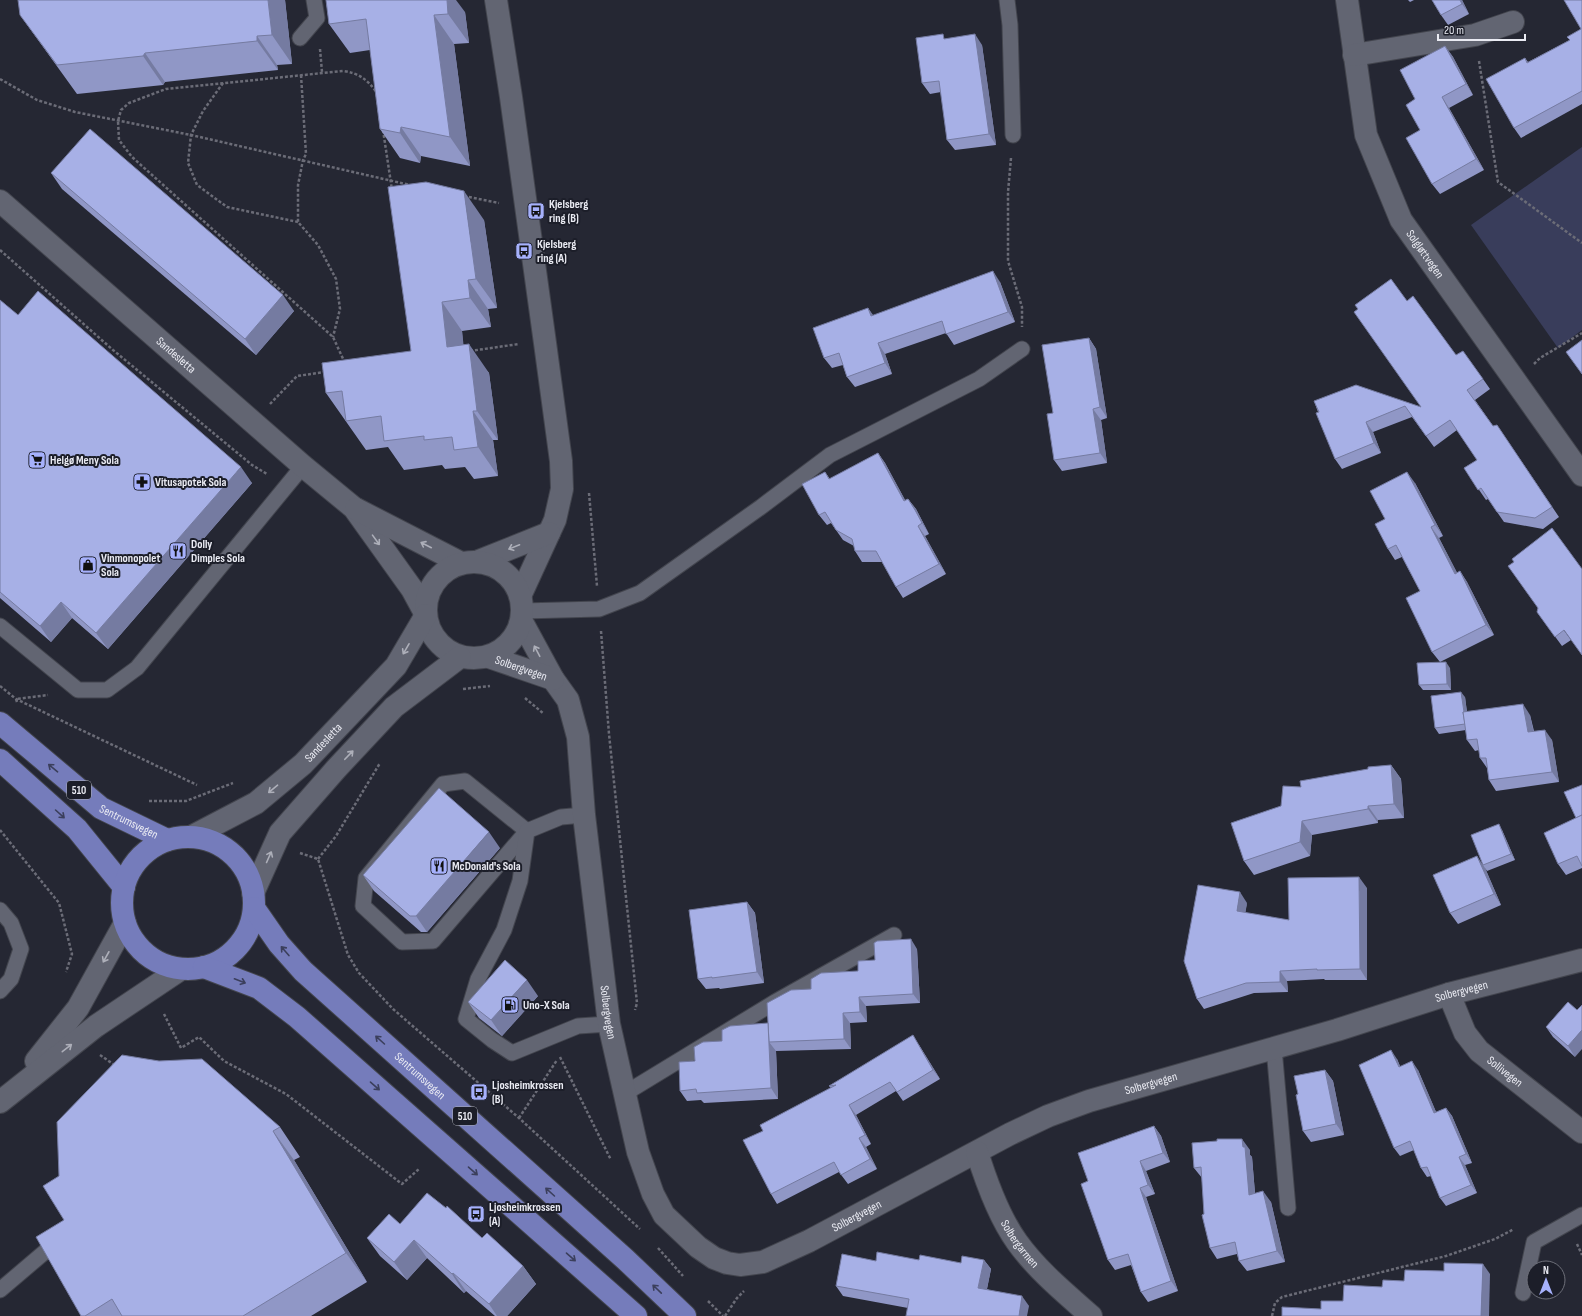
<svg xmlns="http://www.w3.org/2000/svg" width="1582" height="1316" font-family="'Sofia Sans Condensed',sans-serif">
  <rect width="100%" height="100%" fill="#252733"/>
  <path fill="#393d5b" d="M 1582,147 L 1582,330 L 1558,348 L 1471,225 Z"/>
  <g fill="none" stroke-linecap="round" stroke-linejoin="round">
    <defs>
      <g id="service">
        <path d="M 1007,0 L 1010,25 L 1013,135"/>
        <path d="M 300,38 L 317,18 L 314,0"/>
        <path d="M 523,611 L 599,609 L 640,593 L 761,507 L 830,455 L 979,379 L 1022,349"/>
        <path d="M 0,626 L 78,690 L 107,690 L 137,668 L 303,466"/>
        <path d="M 465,781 L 527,831 L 433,941 L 402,942 L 363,906 L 366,878 L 443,784 Z"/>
        <path d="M 584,815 L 561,817 L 527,831 L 520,881 L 504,930 L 478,979 L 466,1019 L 492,1040 L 512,1053 L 578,1026 L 609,1024"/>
        <path d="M 0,910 L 11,923 L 21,949 L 11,979 L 0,991"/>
        <path d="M 1274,1048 L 1288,1208"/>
        <path d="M 624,1094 L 775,1002 L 894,935"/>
        <path d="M 0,1290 L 60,1239"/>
        <path d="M 1523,1293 L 1534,1242 L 1582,1215"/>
      </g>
      <g id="minor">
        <path d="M 496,0 L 511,97 L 545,343 L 561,461 L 562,489 L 555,520 L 521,594"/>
        <path id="s1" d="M 1347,0 L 1366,135 L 1401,220 L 1582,475"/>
        <path d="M 1354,55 L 1475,35 L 1513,22"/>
        <path d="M 479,561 L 549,533"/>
        <path id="s2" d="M 522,622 L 553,679 L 568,700 L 578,737 L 584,815 L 609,1024 L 638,1152 L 653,1194 L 664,1215 L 698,1247 L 714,1258 L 727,1263 L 740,1265 L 763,1262 L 809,1241 L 1010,1134 L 1048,1116 L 1089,1101 L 1337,1030 L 1449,994 L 1582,960"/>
        <path id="s3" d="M 489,657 L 553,679"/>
        <path id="s4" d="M 1449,994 L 1465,1033 L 1479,1051 L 1582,1132"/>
        <path d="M 36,1061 L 78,1008 L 125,923"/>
        <path d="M 0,1102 L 96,1026 L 181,969"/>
        <path id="s5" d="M 977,1152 C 986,1181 999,1217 1017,1242 C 1037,1270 1065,1293 1091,1316"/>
      </g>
      <g id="tertiary">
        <path id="s6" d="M 0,201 L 303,466 L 354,508 L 412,589 L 425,613"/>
        <path d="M 356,509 L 461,563"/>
        <circle cx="474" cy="610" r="48"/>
        <path id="s7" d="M 191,837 L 256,803 L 303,764 L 396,666 L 426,615"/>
        <path d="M 253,893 L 280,833 L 336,769 L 394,707 L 460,657"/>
      </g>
      <g id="primary">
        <path id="s8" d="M 0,723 L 101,808 L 167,840"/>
        <path d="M 0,760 L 77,829 L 124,887"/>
        <circle cx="188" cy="903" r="66"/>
        <path id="s9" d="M 254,908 L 279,944 L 303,971 L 625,1259 L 685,1316"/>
        <path d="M 204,967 L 259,988 L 297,1017 L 636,1316"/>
      </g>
    </defs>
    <use href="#service" stroke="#43454e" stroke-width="17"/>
    <use href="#minor" stroke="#43454e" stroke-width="24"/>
    <use href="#tertiary" stroke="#43454e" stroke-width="24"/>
    <use href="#primary" stroke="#43454e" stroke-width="24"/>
    <g stroke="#6b6c77" stroke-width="2.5" stroke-dasharray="3 2" stroke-linecap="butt">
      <path d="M 320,49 L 322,72"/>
      <path d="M 1479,61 L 1498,182 L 1582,243"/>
      <path d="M 301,75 L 306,154 L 303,160 L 298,185 L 298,222 L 318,245 L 336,279 L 340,309 L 333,337"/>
      <path d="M 0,79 L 37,100 L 75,112 L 191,135 L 410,185"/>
      <path d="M 223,83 L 203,111 L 191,135 L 188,163 L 197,185 L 227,207 L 298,222"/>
      <path d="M 383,130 L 392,190"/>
      <path d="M 1011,158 L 1008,192 L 1008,261 L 1022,307 L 1022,327"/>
      <path d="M 464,196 L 499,203"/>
      <path d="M 0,250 L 113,350 L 252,465 L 267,474"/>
      <path d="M 470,351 L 519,344"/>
      <path d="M 345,363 L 333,337 L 132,157 L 119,140 L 118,121 L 121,110 L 129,103 L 166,89 L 343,71 C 359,73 368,80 377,93"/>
      <path d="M 1534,364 L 1540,358 L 1582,333"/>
      <path d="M 270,404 L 297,376 L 325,372"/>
      <path d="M 589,493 L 597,586"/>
      <path d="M 601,631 L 609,734 L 637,1003 L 635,1010"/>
      <path d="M 0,686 L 16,699 L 197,785"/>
      <path d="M 463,689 L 490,686"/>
      <path d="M 525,698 L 544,714"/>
      <path d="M 17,702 L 16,699 L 48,695"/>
      <path d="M 149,801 L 186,801 L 233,783"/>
      <path d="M 0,830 L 59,903 L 72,954 L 66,972"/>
      <path d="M 300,853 L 318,859 L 348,955 L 359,973 L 393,1009 L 519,1118 L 640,1229"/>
      <path d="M 318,859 L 336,836 L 380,763"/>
      <path d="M 164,1014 L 181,1048 L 199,1037 L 224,1061 L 286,1094 L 402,1184 L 419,1169"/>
      <path d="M 100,1055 L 116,1066"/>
      <path d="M 560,1057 L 611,1160"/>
      <path d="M 519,1118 L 557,1060"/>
      <path d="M 1577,1244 L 1582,1255"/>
      <path d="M 658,1248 L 683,1276"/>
      <path d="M 708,1301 L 723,1316"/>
      <path d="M 725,1316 L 737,1298 L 744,1291"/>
      <path d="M 1272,1316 L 1275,1303 L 1282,1297 L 1446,1256 L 1495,1239 L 1514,1229"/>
    </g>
    <use href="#service" stroke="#626572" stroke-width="15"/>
    <use href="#minor" stroke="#626572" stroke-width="22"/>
    <use href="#tertiary" stroke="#626572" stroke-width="22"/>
    <use href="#primary" stroke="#757cbb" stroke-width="22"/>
  </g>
  <g fill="#9097c6">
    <path d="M 285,0 L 292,64 L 277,65 L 278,70 L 165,82 L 163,85 L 77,94 L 20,15 Z"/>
    <path d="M 326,0 L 465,12 L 469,43 L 454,44 L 470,166 L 421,156 L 420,163 L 400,158 L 380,129 L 370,50 L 350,53 L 329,24 Z"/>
    <path d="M 1408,0 L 1414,0 L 1410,2 Z"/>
    <path d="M 1432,0 L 1462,0 L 1469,14 L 1448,25 L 1441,15 Z"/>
    <path d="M 1582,0 L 1582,104 L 1521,138 L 1514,128 L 1525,58 L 1528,62 L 1570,40 L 1581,29 Z"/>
    <path d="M 946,39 L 982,45 L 996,145 L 955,150 L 947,140 L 941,92 L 930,94 L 922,83 Z"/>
    <path d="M 1445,46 L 1453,57 L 1473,95 L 1449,108 L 1484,170 L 1440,194 L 1432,184 L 1415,99 Z"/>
    <path d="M 51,173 L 294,311 L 256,355 L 62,189 Z"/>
    <path d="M 484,220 L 497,308 L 488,309 L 491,327 L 462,331 L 463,344 L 489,373 L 498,440 L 493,440 L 498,476 L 474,479 L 465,467 L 445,469 L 442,465 L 404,470 L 388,447 L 366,450 L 326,393 L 411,351 Z"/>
    <path d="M 1000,282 L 1015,322 L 954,345 L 946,333 L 885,354 L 892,374 L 855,387 L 847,377 L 843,365 L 832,368 L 824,358 L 868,308 L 873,316 Z"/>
    <path d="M 0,300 L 18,315 L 252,483 L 108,649 L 72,618 L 51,642 L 0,598 Z"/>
    <path d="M 1407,301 L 1456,355 L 1483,379 L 1490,389 L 1475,400 L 1493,426 L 1497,425 L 1559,517 L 1543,529 L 1504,522 L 1488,499 L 1486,500 L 1464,468 L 1477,460 L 1457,430 L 1434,447 L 1412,417 L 1373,432 L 1381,453 L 1342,469 L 1335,459 L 1314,401 L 1421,407 Z"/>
    <path d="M 1089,338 L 1096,349 L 1107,418 L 1101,420 L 1107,463 L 1062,471 L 1054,460 L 1053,413 Z"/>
    <path d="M 878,453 L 885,463 L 905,500 L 908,499 L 916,509 L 929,534 L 925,536 L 946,574 L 903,598 L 896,587 L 882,562 L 862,562 L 855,551 L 854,546 L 843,540 L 831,523 L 827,525 L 819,515 L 825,472 L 830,479 Z"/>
    <path d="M 1415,483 L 1443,536 L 1439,538 L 1457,573 L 1460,571 L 1467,582 L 1494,635 L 1440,662 L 1432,652 L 1420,591 L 1402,557 L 1395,560 L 1388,549 L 1385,519 Z"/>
    <path d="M 1514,562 L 1571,640 L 1562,646 L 1537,612 L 1538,608 Z"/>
    <path d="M 1450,668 L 1451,690 L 1423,690 L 1419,685 Z"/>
    <path d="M 1465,697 L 1467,712 L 1530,715 L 1534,731 L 1552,740 L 1559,782 L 1496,791 L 1489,780 L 1487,768 L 1480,758 L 1479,750 L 1475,751 L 1467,740 L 1466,730 L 1439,734 L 1435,728 Z"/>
    <path d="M 1391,765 L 1401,779 L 1404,818 L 1378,820 L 1378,823 L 1312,835 L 1310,856 L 1254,875 L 1244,861 L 1281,806 L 1368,769 Z"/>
    <path d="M 1582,785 L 1582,868 L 1566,875 L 1558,864 L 1576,818 Z"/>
    <path d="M 1502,830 L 1515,860 L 1487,871 L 1485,868 L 1501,905 L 1458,924 L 1450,913 L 1483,864 Z"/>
    <path d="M 500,848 L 427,932 L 421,932 L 374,891 L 363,875 Z"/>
    <path d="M 1367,888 L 1367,980 L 1325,980 L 1324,979 L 1287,981 L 1288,992 L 1254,993 L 1204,1009 L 1197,999 L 1247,903 L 1245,913 L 1289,920 Z"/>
    <path d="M 747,902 L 755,913 L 764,983 L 720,989 L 719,988 L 706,989 L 698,979 Z"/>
    <path d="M 917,949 L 920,1003 L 866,1006 L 867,1022 L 850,1023 L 851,1049 L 776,1051 L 778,1099 L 704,1103 L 701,1100 L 687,1101 L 680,1091 L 695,1061 L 722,1041 L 768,1023 L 811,989 L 858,971 L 875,960 Z"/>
    <path d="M 538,996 L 502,1036 L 479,1018 L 468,1002 Z"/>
    <path d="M 1568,1002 L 1575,1057 L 1553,1037 L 1546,1027 Z"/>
    <path d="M 919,1045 L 940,1079 L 903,1101 L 896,1091 L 856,1115 L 871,1144 L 866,1147 L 877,1169 L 848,1184 L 839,1172 L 777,1204 L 771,1194 L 763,1131 L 831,1088 L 829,1086 Z"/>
    <path d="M 1397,1059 L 1400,1066 L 1418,1070 L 1436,1112 L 1446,1108 L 1452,1116 L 1472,1163 L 1465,1165 L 1477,1193 L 1446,1206 L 1440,1198 L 1431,1176 L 1427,1177 L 1421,1168 L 1414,1150 L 1400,1156 L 1394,1148 Z"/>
    <path d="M 1325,1070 L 1333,1081 L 1344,1135 L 1311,1142 L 1303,1131 L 1298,1094 Z"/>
    <path d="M 1154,1126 L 1161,1136 L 1170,1162 L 1146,1171 L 1155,1194 L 1146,1197 L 1178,1291 L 1148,1302 L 1141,1292 L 1131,1265 L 1115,1270 L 1108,1260 L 1088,1181 Z"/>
    <path d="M 280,1127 L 300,1157 L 294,1160 L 367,1282 L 311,1316 L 81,1316 L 64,1220 Z"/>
    <path d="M 1217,1141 L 1250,1150 L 1250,1155 L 1252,1157 L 1255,1193 L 1271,1202 L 1285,1262 L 1247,1271 L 1239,1261 L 1237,1254 L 1217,1259 L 1210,1248 L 1204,1214 L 1202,1178 L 1194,1168 Z"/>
    <path d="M 400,1224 L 482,1238 L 523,1266 L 536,1284 L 507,1316 L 495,1316 L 466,1291 L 464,1293 L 427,1258 L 407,1280 L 380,1256 L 367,1238 Z"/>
    <path d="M 984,1260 L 991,1269 L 987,1289 L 1029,1306 L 908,1308 L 843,1296 L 836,1286 L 876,1261 L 961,1263 Z"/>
  </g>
  <g fill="#757ba1">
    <path d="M 268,0 L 285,0 L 292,64 L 272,35 Z"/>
    <path d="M 445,0 L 456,0 L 465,12 L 469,43 L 448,14 Z"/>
    <path d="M 1460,0 L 1462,0 L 1469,14 L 1462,4 Z"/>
    <path d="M 434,15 L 454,44 L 470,166 L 450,137 Z"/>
    <path d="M 975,34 L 982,45 L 996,145 L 989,134 Z"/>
    <path d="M 257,36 L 277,65 L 278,70 L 257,41 Z"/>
    <path d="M 1445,46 L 1453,57 L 1473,95 L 1466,84 Z"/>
    <path d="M 145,53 L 165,82 L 163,85 L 143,56 Z"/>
    <path d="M 1442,97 L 1449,108 L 1484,170 L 1476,159 Z"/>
    <path d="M 401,127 L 421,156 L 420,163 L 400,133 Z"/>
    <path d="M 464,191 L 484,220 L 497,308 L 476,279 Z"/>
    <path d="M 993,271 L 1000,282 L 1015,322 L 1008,312 Z"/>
    <path d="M 468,280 L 488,309 L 491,327 L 470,298 Z"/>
    <path d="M 283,295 L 294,311 L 256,355 L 245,339 Z"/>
    <path d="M 442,302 L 462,331 L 467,376 L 447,347 Z"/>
    <path d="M 868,308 L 876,319 L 871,316 Z"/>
    <path d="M 1089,338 L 1096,349 L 1107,418 L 1100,407 Z"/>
    <path d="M 878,343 L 885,354 L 892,374 L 885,363 Z"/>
    <path d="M 469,344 L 489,373 L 498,440 L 477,411 Z"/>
    <path d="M 1093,409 L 1101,420 L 1107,463 L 1100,453 Z"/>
    <path d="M 473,411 L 493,440 L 498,476 L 478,447 Z"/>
    <path d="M 1366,422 L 1373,432 L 1381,453 L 1374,443 Z"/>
    <path d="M 878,453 L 885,463 L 911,511 L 904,501 Z"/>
    <path d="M 241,467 L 252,483 L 108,649 L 96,633 Z"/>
    <path d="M 1407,472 L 1415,483 L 1443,536 L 1435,525 Z"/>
    <path d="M 908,499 L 916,509 L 929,534 L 922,523 Z"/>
    <path d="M 918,526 L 925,536 L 946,574 L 939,564 Z"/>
    <path d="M 1431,527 L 1439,538 L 1463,584 L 1455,574 Z"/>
    <path d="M 1460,571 L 1467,582 L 1494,635 L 1486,625 Z"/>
    <path d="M 61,602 L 72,618 L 51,642 L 40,626 Z"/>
    <path d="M 1446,662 L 1450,668 L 1451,690 L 1447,684 Z"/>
    <path d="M 1461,692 L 1465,697 L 1469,729 L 1466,724 Z"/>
    <path d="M 1523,704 L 1530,715 L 1536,743 L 1528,732 Z"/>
    <path d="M 1545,730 L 1552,740 L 1559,782 L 1552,772 Z"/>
    <path d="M 1391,765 L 1401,779 L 1404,818 L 1394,804 Z"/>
    <path d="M 1368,806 L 1378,820 L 1378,823 L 1368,809 Z"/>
    <path d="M 1302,821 L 1312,835 L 1310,856 L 1300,842 Z"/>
    <path d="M 1499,824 L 1502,830 L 1515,860 L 1511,854 Z"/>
    <path d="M 489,832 L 500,848 L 427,932 L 416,916 Z"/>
    <path d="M 1477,856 L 1485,868 L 1501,905 L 1494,894 Z"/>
    <path d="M 1359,877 L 1367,888 L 1367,980 L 1360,969 Z"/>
    <path d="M 1240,892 L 1247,903 L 1244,922 L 1237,911 Z"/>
    <path d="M 747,902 L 755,913 L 764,983 L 757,972 Z"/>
    <path d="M 911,939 L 917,949 L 920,1003 L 913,994 Z"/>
    <path d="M 1280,971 L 1287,981 L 1288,992 L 1280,982 Z"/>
    <path d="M 527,980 L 538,996 L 502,1036 L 491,1020 Z"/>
    <path d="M 859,997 L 866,1006 L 867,1022 L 860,1012 Z"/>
    <path d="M 843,1013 L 850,1023 L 851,1049 L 844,1039 Z"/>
    <path d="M 768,1023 L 769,1042 L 776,1051 L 778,1099 L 771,1088 Z"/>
    <path d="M 1582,1030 L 1582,1049 L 1575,1057 L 1568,1046 Z"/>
    <path d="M 913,1035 L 919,1045 L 940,1079 L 933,1070 Z"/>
    <path d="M 1391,1050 L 1397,1059 L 1404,1076 L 1399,1067 Z"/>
    <path d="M 1412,1061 L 1418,1070 L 1440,1121 L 1434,1113 Z"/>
    <path d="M 1325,1070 L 1333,1081 L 1344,1135 L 1336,1124 Z"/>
    <path d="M 849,1105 L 856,1115 L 871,1144 L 865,1135 Z"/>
    <path d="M 1446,1108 L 1452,1116 L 1472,1163 L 1466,1154 Z"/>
    <path d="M 1154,1126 L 1161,1136 L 1170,1162 L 1163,1153 Z"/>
    <path d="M 273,1131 L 294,1160 L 367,1282 L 346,1253 Z"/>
    <path d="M 859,1138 L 866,1147 L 877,1169 L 870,1159 Z"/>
    <path d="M 1242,1139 L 1250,1150 L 1250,1155 L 1252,1157 L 1256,1206 L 1249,1195 Z"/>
    <path d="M 1459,1157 L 1465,1165 L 1477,1193 L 1471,1185 Z"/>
    <path d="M 1140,1161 L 1146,1171 L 1155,1194 L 1148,1185 Z"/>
    <path d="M 1140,1188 L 1146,1197 L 1178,1291 L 1171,1281 Z"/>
    <path d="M 1263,1191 L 1271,1202 L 1285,1262 L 1277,1251 Z"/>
    <path d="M 414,1240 L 427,1258 L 407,1280 L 394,1262 Z"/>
    <path d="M 984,1260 L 991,1269 L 985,1298 L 978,1288 Z"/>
    <path d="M 1483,1264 L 1490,1274 L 1489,1316 L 1481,1316 Z"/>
    <path d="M 523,1266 L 536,1284 L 507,1316 L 497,1316 L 489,1304 Z"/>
    <path d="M 453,1273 L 466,1291 L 464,1293 L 452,1274 Z"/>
    <path d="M 1022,1296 L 1029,1306 L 1027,1316 L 1019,1316 Z"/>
  </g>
  <g fill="#a7b0e6" stroke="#757ba1">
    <path d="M 18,0 L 268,0 L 272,35 L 257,36 L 257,41 L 145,53 L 143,56 L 57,65 L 20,15 Z"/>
    <path d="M 326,0 L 447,0 L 448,14 L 434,15 L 450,137 L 401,127 L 400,133 L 380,129 L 366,19 L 329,24 Z"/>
    <path d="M 1432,0 L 1460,0 L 1462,4 L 1441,15 Z"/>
    <path d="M 1564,0 L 1582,0 L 1582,91 L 1514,128 L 1486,79 L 1525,58 L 1527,63 L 1570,40 L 1567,37 L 1581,29 Z"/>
    <path d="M 943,34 L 944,39 L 975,34 L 989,134 L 947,140 L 939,81 L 922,83 L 916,38 Z"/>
    <path d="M 1445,46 L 1466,84 L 1442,97 L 1476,159 L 1432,184 L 1406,138 L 1420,130 L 1406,105 L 1415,99 L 1400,70 Z"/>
    <path d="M 90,129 L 283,295 L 245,339 L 51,173 Z"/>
    <path d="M 426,182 L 464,191 L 476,279 L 468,280 L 470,298 L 442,302 L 447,347 L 469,344 L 477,411 L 473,411 L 478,447 L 454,450 L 452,437 L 424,440 L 424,436 L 384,441 L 381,416 L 346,421 L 342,391 L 326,393 L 322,363 L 411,351 L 388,187 Z"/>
    <path d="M 993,271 L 1008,312 L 946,334 L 942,321 L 878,343 L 885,363 L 847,377 L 839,353 L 824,358 L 813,328 L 868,308 L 871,316 Z"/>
    <path d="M 1391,279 L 1407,301 L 1413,296 L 1456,355 L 1463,351 L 1483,379 L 1467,390 L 1493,426 L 1497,425 L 1552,507 L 1535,518 L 1497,512 L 1481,488 L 1478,490 L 1464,468 L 1477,460 L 1450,420 L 1426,436 L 1405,406 L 1366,422 L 1374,443 L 1335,459 L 1316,413 L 1319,412 L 1314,401 L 1356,385 L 1421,407 L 1354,312 L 1358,309 L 1355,305 Z"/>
    <path d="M 38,291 L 241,467 L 96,633 L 61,602 L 40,626 L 0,592 L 0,300 L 18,315 Z"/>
    <path d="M 1089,338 L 1100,407 L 1093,409 L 1100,453 L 1054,460 L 1047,414 L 1053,413 L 1042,345 Z"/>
    <path d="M 1582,340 L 1582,374 L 1566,352 Z"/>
    <path d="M 878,453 L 904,501 L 908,499 L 915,510 L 922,523 L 918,526 L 939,564 L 896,587 L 876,551 L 855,551 L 852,539 L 836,530 L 825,512 L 819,515 L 802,484 L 825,472 L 829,479 Z"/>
    <path d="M 1407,472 L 1435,525 L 1431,527 L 1455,574 L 1460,571 L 1486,625 L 1432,652 L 1406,598 L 1420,591 L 1396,545 L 1388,549 L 1375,524 L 1385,519 L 1370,491 Z"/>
    <path d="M 1552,528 L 1582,569 L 1582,655 L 1564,630 L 1555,637 L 1537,612 L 1538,608 L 1508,566 L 1514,562 L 1512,559 Z"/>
    <path d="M 1446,662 L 1447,684 L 1419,685 L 1417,663 Z"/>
    <path d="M 1461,692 L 1464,712 L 1463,712 L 1465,724 L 1435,728 L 1431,696 Z"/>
    <path d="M 1523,704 L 1528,732 L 1545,730 L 1552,772 L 1489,780 L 1486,758 L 1480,758 L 1477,739 L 1467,740 L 1463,712 Z"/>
    <path d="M 1391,765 L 1394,804 L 1368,806 L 1368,809 L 1302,821 L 1300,842 L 1244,861 L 1231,823 L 1281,806 L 1283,786 L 1301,787 L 1300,781 L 1368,769 L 1368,767 Z"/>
    <path d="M 1582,785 L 1582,815 L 1576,818 L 1564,792 Z"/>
    <path d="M 439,788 L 489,832 L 416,916 L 410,916 L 363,875 Z"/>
    <path d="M 1582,815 L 1582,866 L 1577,856 L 1558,864 L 1544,833 Z"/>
    <path d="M 1499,824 L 1511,854 L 1483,865 L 1471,835 Z"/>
    <path d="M 1477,856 L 1494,894 L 1450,913 L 1433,875 Z"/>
    <path d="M 1359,877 L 1360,969 L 1317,970 L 1317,969 L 1280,971 L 1280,982 L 1246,983 L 1197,999 L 1184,961 L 1198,885 L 1240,892 L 1237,911 L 1289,920 L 1288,878 Z"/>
    <path d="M 747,902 L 757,972 L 712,978 L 712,977 L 698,979 L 689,910 Z"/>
    <path d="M 911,939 L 913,994 L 859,997 L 860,1012 L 843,1013 L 844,1039 L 769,1042 L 767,1003 L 791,990 L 811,989 L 811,979 L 821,973 L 858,971 L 858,961 L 875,960 L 874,943 L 877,941 Z"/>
    <path d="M 505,960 L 527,980 L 491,1020 L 468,1002 Z"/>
    <path d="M 1568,1002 L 1577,1010 L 1582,1005 L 1582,1030 L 1568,1046 L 1546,1027 Z"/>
    <path d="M 768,1023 L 771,1088 L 697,1093 L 696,1089 L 680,1091 L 679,1062 L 695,1061 L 694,1047 L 703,1042 L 722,1041 L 722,1030 L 730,1026 Z"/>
    <path d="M 913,1035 L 933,1070 L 897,1092 L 890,1082 L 849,1105 L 865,1135 L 859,1138 L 870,1159 L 841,1175 L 834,1162 L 771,1194 L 743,1140 L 763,1131 L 760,1125 L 836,1085 L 829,1086 Z"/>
    <path d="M 1391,1050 L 1399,1067 L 1412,1061 L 1434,1113 L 1446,1108 L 1466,1154 L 1459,1157 L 1471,1185 L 1440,1198 L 1427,1167 L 1421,1168 L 1410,1141 L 1394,1148 L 1359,1065 Z"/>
    <path d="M 122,1055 L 159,1061 L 202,1059 L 280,1127 L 273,1131 L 346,1253 L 243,1316 L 122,1316 L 112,1299 L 85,1316 L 81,1316 L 36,1237 L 64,1220 L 43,1186 L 59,1176 L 57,1122 Z"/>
    <path d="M 1325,1070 L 1336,1124 L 1303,1131 L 1296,1095 L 1298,1094 L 1294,1076 Z"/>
    <path d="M 1154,1126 L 1163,1153 L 1140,1161 L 1148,1185 L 1140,1188 L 1171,1281 L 1141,1292 L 1128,1254 L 1108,1260 L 1081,1184 L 1088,1181 L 1078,1153 Z"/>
    <path d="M 1217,1139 L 1242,1139 L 1243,1147 L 1245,1147 L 1249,1195 L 1263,1191 L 1277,1251 L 1239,1261 L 1235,1242 L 1210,1248 L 1202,1215 L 1204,1214 L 1201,1167 L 1194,1168 L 1192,1143 L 1217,1141 Z"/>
    <path d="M 427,1193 L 446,1208 L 447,1206 L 482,1238 L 487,1233 L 523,1266 L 489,1304 L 453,1273 L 452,1274 L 414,1240 L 394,1262 L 367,1238 L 389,1214 L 400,1224 Z"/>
    <path d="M 877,1252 L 919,1260 L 920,1255 L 961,1263 L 962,1256 L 984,1260 L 978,1288 L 1022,1296 L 1019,1316 L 906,1316 L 909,1299 L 836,1286 L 842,1254 L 876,1261 Z"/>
    <path d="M 1444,1263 L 1483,1264 L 1481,1316 L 1282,1316 L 1282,1307 L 1321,1309 L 1321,1301 L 1343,1301 L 1344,1285 L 1382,1287 L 1383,1280 L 1404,1281 L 1405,1270 L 1444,1271 Z"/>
  </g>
  <defs><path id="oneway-shaft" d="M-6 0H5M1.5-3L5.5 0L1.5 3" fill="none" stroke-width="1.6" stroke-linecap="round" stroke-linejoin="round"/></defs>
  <g stroke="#adafb9">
    <use href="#oneway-shaft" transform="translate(376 540) rotate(54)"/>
    <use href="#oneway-shaft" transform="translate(426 545) rotate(-153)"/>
    <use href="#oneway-shaft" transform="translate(514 547) rotate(158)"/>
    <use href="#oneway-shaft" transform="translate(406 649) rotate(120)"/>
    <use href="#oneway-shaft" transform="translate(537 651) rotate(-118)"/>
    <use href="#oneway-shaft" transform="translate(349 755) rotate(-46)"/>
    <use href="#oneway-shaft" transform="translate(273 789) rotate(140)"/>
    <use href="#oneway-shaft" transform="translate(269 857) rotate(-66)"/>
    <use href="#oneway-shaft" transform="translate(106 957) rotate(119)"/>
    <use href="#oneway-shaft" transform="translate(67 1048) rotate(-38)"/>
  </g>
  <g stroke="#3b3f5c">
    <use href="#oneway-shaft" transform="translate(53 768) rotate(-140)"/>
    <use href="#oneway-shaft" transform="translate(60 814) rotate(42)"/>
    <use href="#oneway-shaft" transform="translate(285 951) rotate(-131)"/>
    <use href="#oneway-shaft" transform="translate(240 981) rotate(21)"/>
    <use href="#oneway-shaft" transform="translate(380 1040) rotate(-138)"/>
    <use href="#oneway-shaft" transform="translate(375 1086) rotate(41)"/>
    <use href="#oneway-shaft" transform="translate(473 1171) rotate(41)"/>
    <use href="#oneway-shaft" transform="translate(550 1192) rotate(-138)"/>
    <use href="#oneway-shaft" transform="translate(571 1257) rotate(41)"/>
    <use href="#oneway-shaft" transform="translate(657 1289) rotate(-136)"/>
  </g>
  <defs>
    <symbol id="bus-square" viewBox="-11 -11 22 22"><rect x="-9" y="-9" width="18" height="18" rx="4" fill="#a6b1fc" stroke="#1c1e29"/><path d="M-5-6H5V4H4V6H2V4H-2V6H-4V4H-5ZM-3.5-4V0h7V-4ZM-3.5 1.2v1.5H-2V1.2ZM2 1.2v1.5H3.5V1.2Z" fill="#111"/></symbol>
    <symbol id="supermarket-square" viewBox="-11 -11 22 22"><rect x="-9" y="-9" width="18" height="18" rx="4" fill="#a6b1fc" stroke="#1c1e29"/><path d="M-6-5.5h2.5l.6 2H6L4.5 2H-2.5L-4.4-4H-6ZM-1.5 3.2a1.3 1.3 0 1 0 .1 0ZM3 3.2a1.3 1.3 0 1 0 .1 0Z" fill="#111"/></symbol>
    <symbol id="pharmacy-square" viewBox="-11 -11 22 22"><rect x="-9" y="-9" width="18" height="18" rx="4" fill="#a6b1fc" stroke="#1c1e29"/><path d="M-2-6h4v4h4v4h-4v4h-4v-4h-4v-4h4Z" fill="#111"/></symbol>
    <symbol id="restaurant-square" viewBox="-11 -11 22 22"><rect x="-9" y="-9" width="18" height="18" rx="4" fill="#a6b1fc" stroke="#1c1e29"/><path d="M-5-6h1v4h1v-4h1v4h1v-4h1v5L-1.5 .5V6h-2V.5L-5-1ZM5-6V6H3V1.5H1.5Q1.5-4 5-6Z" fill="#111"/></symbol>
    <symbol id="shop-square" viewBox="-11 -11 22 22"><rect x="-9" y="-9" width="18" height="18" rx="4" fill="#a6b1fc" stroke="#1c1e29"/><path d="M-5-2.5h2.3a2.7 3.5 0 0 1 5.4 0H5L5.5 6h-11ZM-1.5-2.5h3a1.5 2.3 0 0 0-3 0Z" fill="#111"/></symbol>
    <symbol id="fuel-square" viewBox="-11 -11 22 22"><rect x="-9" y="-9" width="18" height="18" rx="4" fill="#a6b1fc" stroke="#1c1e29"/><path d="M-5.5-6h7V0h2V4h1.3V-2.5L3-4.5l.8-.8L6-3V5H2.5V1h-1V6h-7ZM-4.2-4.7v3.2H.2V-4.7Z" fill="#111"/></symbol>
  </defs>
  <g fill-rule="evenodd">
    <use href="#bus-square" x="526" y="201" width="20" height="20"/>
    <use href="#bus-square" x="514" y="241" width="20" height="20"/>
    <use href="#supermarket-square" x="27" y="450" width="20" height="20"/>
    <use href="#pharmacy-square" x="132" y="472" width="20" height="20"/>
    <use href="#restaurant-square" x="168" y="541" width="20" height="20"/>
    <use href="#shop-square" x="78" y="555" width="20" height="20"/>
    <use href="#restaurant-square" x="429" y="856" width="20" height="20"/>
    <use href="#fuel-square" x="500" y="995" width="20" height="20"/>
    <use href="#bus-square" x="469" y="1082" width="20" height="20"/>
    <use href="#bus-square" x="466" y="1204" width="20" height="20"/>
  </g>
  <g text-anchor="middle" stroke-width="4" stroke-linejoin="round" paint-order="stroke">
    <g fill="#1c1e29" stroke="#acaeb6" stroke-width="1">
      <rect x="67" y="781" width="24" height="18" rx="3"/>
      <rect x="453" y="1107" width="24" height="18" rx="3"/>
    </g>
    <g font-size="11" font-weight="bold" fill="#eaebf3">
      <text x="79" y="794">510</text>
      <text x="465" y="1120">510</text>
    </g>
    <g font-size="12" font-weight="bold" fill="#eaebf3" stroke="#1c1e29" text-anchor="start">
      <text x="549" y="208">Kjelsberg<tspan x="549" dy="14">ring (B)</tspan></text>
      <text x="537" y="248">Kjelsberg<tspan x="537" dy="14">ring (A)</tspan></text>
      <text x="50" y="464">Helgø Meny Sola</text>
      <text x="155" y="486">Vitusapotek Sola</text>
      <text x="191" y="548">Dolly<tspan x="191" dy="14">Dimples Sola</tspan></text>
      <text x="101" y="562">Vinmonopolet<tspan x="101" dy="14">Sola</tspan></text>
      <text x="452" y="870">McDonald's Sola</text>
      <text x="523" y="1009">Uno-X Sola</text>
      <text x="492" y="1089">Ljosheimkrossen<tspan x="492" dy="14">(B)</tspan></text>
      <text x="489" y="1211">Ljosheimkrossen<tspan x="489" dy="14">(A)</tspan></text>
    </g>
    <g font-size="12" fill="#eaebf3" stroke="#1c1e29">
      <text dy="4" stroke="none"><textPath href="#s1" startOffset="270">Solgløttvegen</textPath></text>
      <text dy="4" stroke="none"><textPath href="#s6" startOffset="234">Sandesletta</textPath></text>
      <text dy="4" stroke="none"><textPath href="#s3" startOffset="34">Solbergvegen</textPath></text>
      <text dy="4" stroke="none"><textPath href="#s7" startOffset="164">Sandesletta</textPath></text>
      <text dy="4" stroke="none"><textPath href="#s8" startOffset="163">Sentrumsvegen</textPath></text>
      <text dy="4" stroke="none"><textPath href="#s2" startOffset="1486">Solbergvegen</textPath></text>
      <text dy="4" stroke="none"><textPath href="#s2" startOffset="406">Solbergvegen</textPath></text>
      <text dy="4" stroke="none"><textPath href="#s4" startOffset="98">Sollivegen</textPath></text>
      <text dy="4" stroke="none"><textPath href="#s9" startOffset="237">Sentrumsvegen</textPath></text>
      <text dy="4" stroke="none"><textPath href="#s2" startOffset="1162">Solbergvegen</textPath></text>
      <text dy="4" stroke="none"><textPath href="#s2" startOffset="838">Solbergvegen</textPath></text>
      <text dy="4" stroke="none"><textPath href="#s5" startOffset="102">Solbergarmen</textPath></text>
    </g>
  </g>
  <g transform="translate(1546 1280)"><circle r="19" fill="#1c1e29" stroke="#6e707a"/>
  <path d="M0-3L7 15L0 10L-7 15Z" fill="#a6b1fc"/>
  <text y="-6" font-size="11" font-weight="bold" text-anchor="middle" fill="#eaebf3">N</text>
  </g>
  <path d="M1438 34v6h87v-6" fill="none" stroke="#eaebf3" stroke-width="2"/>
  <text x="1444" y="34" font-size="12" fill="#eaebf3" stroke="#1c1e29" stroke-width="3" paint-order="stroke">20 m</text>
</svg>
